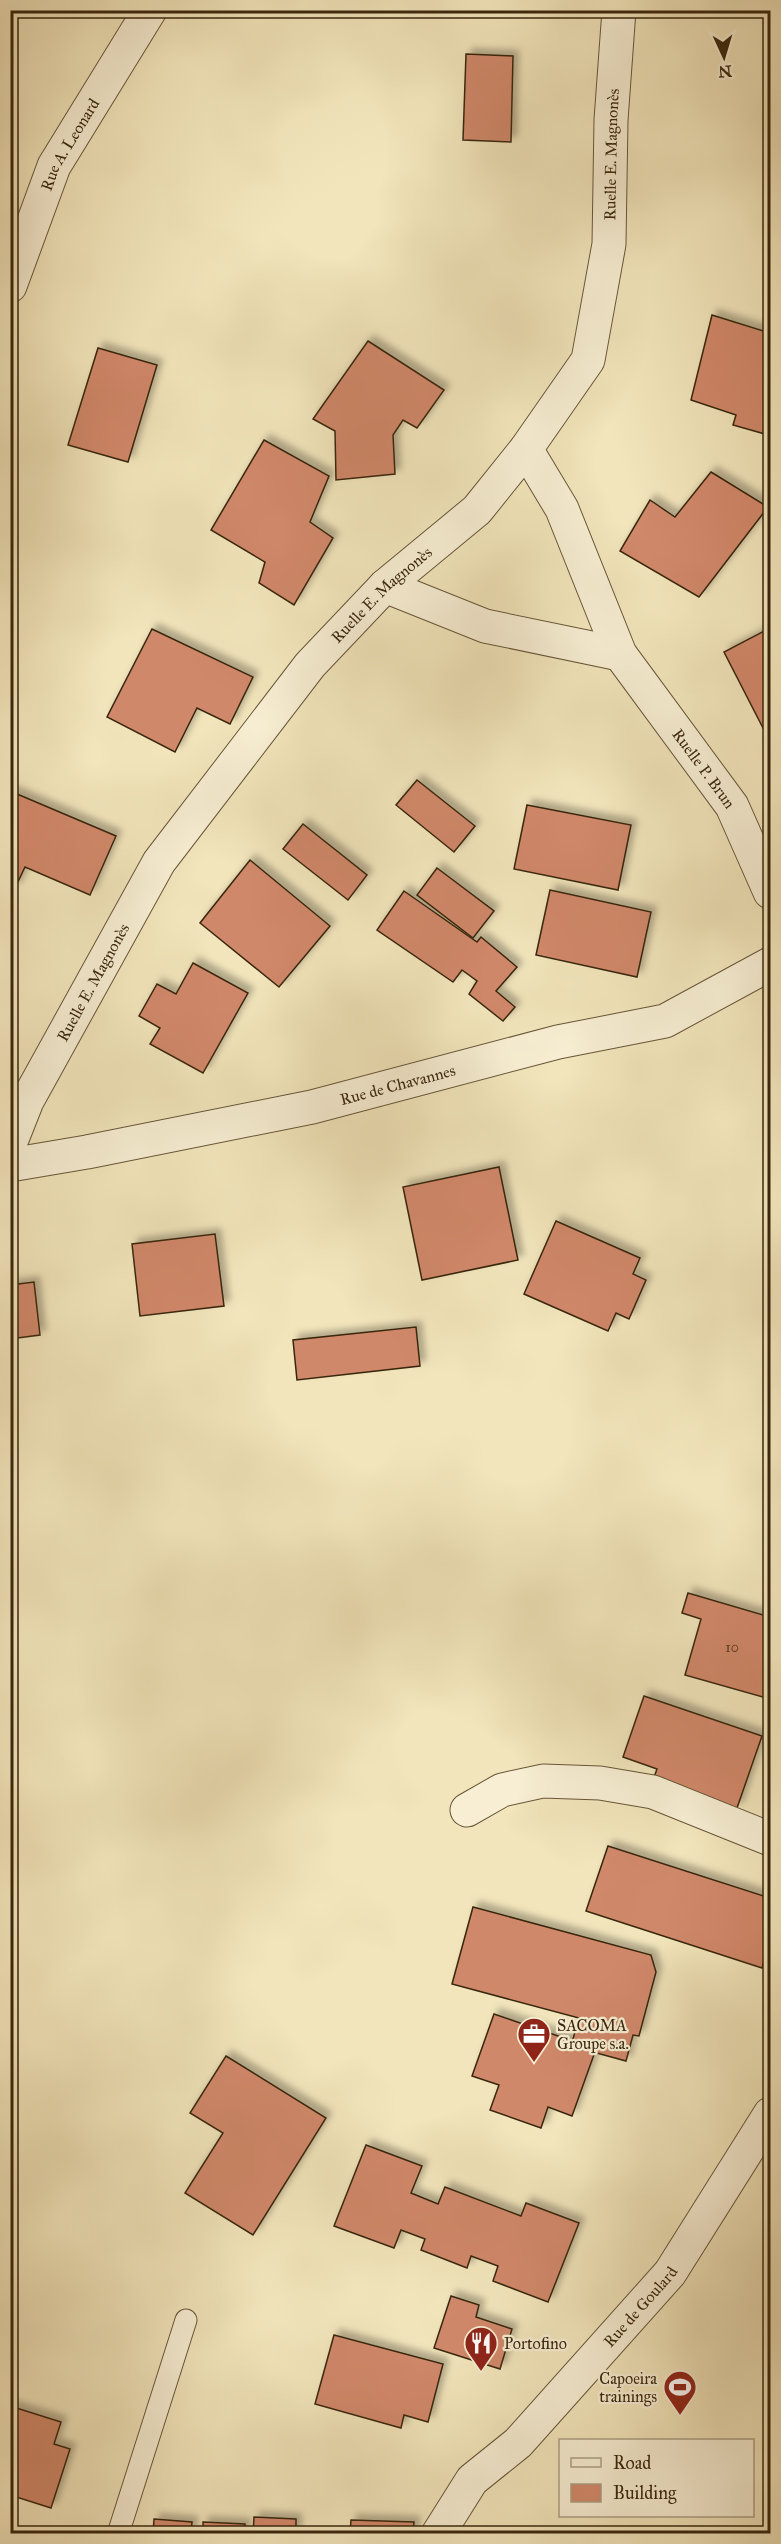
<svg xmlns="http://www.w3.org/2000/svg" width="781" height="2544" font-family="'IM FELL Great Primer',serif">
  <defs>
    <filter id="shadow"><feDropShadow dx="5.5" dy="-5.5" stdDeviation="3" flood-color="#0004"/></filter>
  </defs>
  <rect width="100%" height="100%" fill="#f2e5bb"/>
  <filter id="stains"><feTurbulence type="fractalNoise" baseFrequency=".00333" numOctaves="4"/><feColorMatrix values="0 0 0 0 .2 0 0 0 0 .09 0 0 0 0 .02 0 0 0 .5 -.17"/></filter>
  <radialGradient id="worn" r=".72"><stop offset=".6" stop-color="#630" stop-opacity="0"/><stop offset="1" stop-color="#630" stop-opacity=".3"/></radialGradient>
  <g fill="#d0886a" stroke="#39260d" stroke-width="1.5" filter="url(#shadow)">
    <path d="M 466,54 L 513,56 L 511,142 L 463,140 Z"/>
    <path d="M 712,315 L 770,333 L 770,424 L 765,434 L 733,425 L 736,415 L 691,400 Z"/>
    <path d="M 368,341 L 444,390 L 417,428 L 403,420 L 393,435 L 395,474 L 336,480 L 335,431 L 313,419 Z"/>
    <path d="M 98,348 L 157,365 L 128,462 L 68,445 Z"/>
    <path d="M 264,440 L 329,476 L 310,522 L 333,538 L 294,605 L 259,583 L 265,562 L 211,530 Z"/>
    <path d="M 711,472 L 768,507 L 699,597 L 620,551 L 650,500 L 675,517 Z"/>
    <path d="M 770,628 L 770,724 L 763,728 L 724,652 Z"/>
    <path d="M 152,629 L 253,677 L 230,724 L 197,708 L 175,752 L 107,717 Z"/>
    <path d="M 417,780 L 475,826 L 454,852 L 396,805 Z"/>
    <path d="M 10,791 L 116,836 L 90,895 L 25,867 L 15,888 L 10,886 Z"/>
    <path d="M 527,805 L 631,825 L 618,890 L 514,869 Z"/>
    <path d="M 303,824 L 367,875 L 348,900 L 283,849 Z"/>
    <path d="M 250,860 L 330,926 L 279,987 L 200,923 Z"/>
    <path d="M 437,868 L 494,911 L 473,938 L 417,895 Z"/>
    <path d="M 550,890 L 651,912 L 637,977 L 536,955 Z"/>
    <path d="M 404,891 L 477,942 L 481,937 L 517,967 L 496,991 L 515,1007 L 503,1021 L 469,994 L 477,981 L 462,970 L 453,982 L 377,930 Z"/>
    <path d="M 193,963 L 248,993 L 203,1073 L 150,1044 L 160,1028 L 139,1016 L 157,984 L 176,994 Z"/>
    <path d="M 499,1167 L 518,1260 L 422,1280 L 403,1187 Z"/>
    <path d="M 556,1221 L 640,1258 L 633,1274 L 646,1280 L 629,1319 L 616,1313 L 608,1331 L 524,1294 Z"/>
    <path d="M 215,1234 L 224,1306 L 140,1316 L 132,1244 Z"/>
    <path d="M 34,1282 L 40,1335 L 10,1339 L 10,1285 Z"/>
    <path d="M 416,1327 L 420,1366 L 297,1380 L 293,1340 Z"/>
    <path d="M 688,1593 L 770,1617 L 770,1699 L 685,1675 L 701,1619 L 682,1613 Z"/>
    <path d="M 644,1696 L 762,1736 L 737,1808 L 653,1780 L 657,1769 L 623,1757 Z"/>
    <path d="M 608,1846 L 770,1898 L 770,1941 L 762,1968 L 586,1911 Z"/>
    <path d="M 473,1907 L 651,1955 L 656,1972 L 639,2036 L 633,2035 L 626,2061 L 571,2046 L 579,2018 L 452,1984 Z"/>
    <path d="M 494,2014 L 596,2049 L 572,2116 L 548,2107 L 541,2128 L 490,2110 L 499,2085 L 472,2076 Z"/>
    <path d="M 226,2056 L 326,2118 L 253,2235 L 185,2193 L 223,2133 L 190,2113 Z"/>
    <path d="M 366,2145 L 422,2166 L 411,2193 L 438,2204 L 445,2187 L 521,2216 L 526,2203 L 579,2223 L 548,2302 L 493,2281 L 498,2266 L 471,2256 L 467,2268 L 421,2250 L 425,2239 L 401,2230 L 394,2248 L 334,2226 Z"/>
    <path d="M 451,2296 L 479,2305 L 476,2317 L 512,2329 L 500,2369 L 434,2348 Z"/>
    <path d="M 334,2335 L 443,2364 L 428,2422 L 404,2415 L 401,2428 L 315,2404 Z"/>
    <path d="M 10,2406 L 61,2422 L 54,2444 L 70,2449 L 51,2508 L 10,2495 Z"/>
    <path d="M 254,2517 L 296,2519 L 296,2534 L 253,2534 Z"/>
    <path d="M 154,2519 L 192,2522 L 191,2534 L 153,2534 Z"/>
    <path d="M 351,2520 L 414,2522 L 413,2534 L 350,2534 Z"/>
    <path d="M 203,2522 L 245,2524 L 244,2534 L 203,2534 Z"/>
  </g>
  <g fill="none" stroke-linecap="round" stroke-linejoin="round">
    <defs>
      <path id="service" d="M 118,2534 L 186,2320"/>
      <g id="minor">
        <path id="s1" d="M 10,286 L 54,166 L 150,10"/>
        <path id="s2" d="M 526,449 L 562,509 L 620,654 L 732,806 L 770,892"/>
        <path d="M 385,586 L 485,626 L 620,654"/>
        <path id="s3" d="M 10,1144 L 27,1101 L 159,862 L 310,665 L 385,586 L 477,510 L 526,449 L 588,360 L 609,244 L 611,120 L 619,10"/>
        <path d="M 467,1810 L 502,1790 L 543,1781 L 600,1783 L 653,1792 L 770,1839"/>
        <path id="s4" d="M 438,2534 L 472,2480 L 518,2443 L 670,2273 L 770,2114"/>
      </g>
      <g id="tertiary">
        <path id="s5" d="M 10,1165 L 87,1152 L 312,1107 L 558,1042 L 665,1021 L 770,964"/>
      </g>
    </defs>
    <use href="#service" stroke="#675638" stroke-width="23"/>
    <use href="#minor" stroke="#675638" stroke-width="35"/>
    <use href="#tertiary" stroke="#675638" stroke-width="35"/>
    <use href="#service" stroke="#f7eed3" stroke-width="21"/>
    <use href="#minor" stroke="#f7eed3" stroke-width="33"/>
    <use href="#tertiary" stroke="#f7eed3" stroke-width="33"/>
  </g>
  <defs>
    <symbol id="office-pin" viewBox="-11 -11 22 30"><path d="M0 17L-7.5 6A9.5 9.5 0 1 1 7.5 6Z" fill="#8f2418" stroke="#f7eed3"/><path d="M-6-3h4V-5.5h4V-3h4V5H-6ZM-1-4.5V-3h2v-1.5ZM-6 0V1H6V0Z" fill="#fff"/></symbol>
    <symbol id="restaurant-pin" viewBox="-11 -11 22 30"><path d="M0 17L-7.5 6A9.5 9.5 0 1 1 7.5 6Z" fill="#8f2418" stroke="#f7eed3"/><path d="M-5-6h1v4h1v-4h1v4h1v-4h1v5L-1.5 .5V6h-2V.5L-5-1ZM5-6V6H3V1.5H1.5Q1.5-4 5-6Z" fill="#fff"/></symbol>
    <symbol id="stadium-pin" viewBox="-11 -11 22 30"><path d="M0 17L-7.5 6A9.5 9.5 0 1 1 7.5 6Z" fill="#8f2418" stroke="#f7eed3"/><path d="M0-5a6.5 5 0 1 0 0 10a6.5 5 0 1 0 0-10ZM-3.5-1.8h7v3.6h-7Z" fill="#fff"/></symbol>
  </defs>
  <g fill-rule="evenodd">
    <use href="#office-pin" x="515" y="2015" width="38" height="52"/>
    <use href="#restaurant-pin" x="462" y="2324" width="38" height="52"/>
    <use href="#stadium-pin" x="661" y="2368" width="38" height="52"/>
  </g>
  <g text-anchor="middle" stroke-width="4.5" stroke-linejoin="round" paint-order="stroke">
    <g font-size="14" fill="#5f3e24">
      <text x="732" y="1652">10</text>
    </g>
    <g font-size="16" fill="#39260d" stroke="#f7eed3">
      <text dy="6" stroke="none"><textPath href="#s1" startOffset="154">Rue A. Leonard</textPath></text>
      <text dy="6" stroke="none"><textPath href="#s3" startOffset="1190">Ruelle E. Magnonès</textPath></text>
      <text dy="6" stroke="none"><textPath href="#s3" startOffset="668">Ruelle E. Magnonès</textPath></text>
      <text dy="6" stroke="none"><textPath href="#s2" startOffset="368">Ruelle P. Brun</textPath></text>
      <text dy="6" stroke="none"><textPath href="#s3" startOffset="182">Ruelle E. Magnonès</textPath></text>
      <text dy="6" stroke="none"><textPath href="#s5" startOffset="396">Rue de Chavannes</textPath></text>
      <text dy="6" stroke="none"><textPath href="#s4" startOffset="306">Rue de Goulard</textPath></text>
    </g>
    <g font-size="16" fill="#39260d" stroke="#f7eed3" text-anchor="start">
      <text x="557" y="2031">SACOMA<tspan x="557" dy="18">Groupe s.a.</tspan></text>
      <text x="504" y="2349">Portofino</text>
      <text x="657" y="2384" text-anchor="end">Capoeira<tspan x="657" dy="18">trainings</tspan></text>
    </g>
  </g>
  <rect width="781" height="2544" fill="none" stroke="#f2e5bb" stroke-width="36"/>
  <rect x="12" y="12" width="757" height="2520" fill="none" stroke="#39260d" stroke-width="3"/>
  <rect x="18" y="18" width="745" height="2508" fill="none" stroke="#39260d" stroke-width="1.5"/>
  <rect x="559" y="2439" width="195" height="78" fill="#f7eed3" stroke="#ab9e84" stroke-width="1.5"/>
  <rect x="571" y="2458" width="30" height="9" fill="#f7eed3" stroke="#ab9e84" stroke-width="1.5"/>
  <text x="613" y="2469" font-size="18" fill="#39260d">Road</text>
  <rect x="571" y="2484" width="30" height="18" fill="#d0886a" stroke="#ab9e84" stroke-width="1.5"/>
  <text x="613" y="2499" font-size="18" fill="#39260d">Building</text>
  <g transform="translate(724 57) rotate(176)" stroke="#f7eed3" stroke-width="4.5" paint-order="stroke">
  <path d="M0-4.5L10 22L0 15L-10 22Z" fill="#39260d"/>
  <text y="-9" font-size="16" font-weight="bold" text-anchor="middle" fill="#39260d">N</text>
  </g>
  <rect width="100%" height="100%" filter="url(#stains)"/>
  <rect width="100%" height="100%" fill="url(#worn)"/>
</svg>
